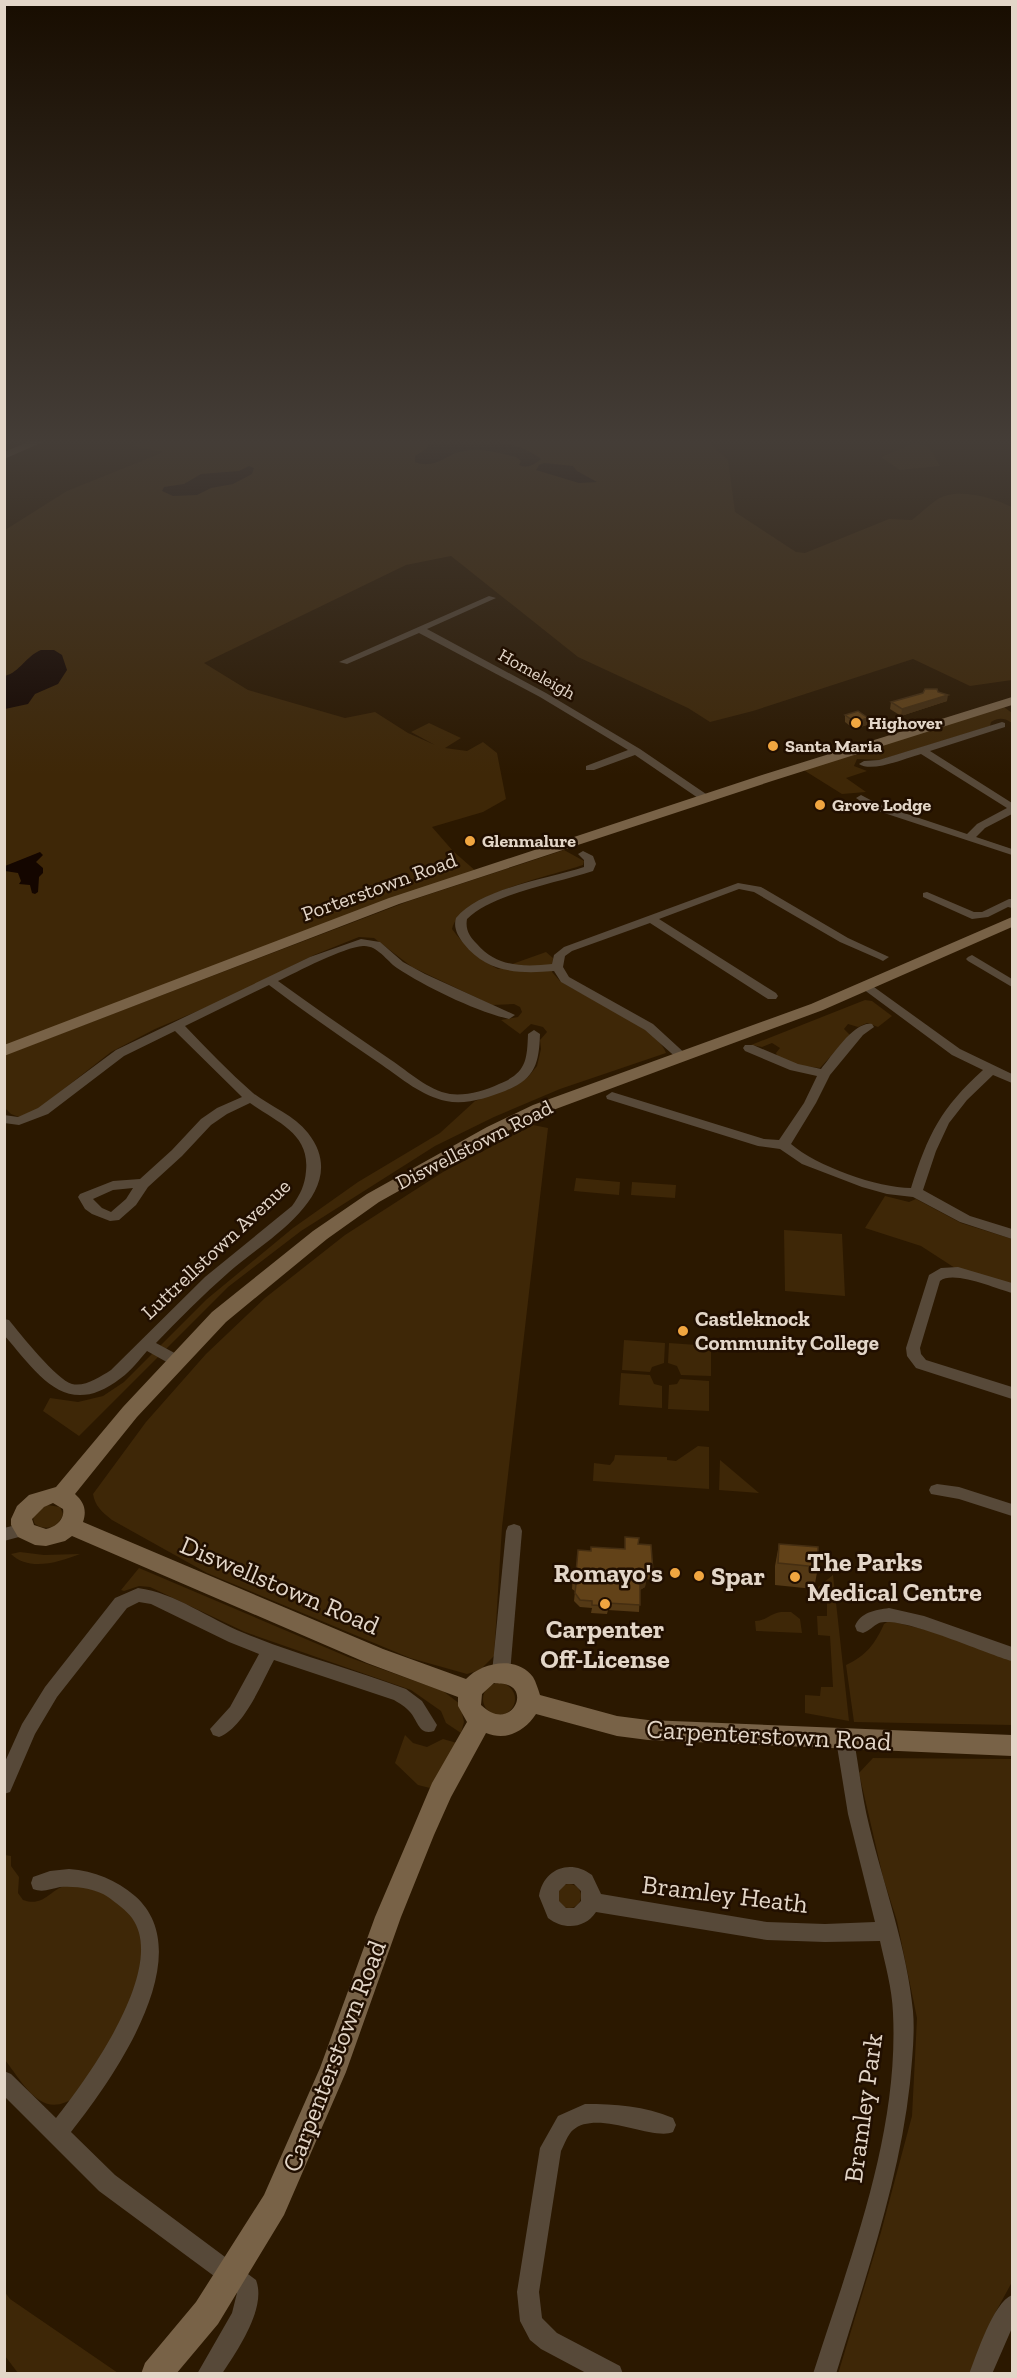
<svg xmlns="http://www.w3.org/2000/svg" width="1017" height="2378" font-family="'Zilla Slab',serif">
  <rect width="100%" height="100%" fill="#2b1800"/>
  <g fill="#3e2707">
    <path d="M 141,442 L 708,442 L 728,460 L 735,512 L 796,552 L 805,553 L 889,519 L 912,520 C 921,513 929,505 938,499 C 958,487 993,498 1012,507 L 1012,680 L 970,686 L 913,659 L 753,711 L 710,722 L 688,708 L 578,657 L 451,556 L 406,565 L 204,663 L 248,690 L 345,718 L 375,712 L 408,733 L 435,745 L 411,732 L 429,723 L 461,738 L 445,748 L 467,751 L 483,742 L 497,753 L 506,799 L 483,812 L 432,827 L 453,851 L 478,873 L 5,1050 L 5,530 L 67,491 L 164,452 L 132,446 Z"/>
    <path d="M 915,443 L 929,447 L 940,466 L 900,470 L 881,457 Z"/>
    <path d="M 1004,707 L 1012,713 L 1012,723 C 1005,718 999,717 991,722 L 990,726 L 880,760 L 857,759 L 854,766 L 867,771 L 846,778 L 866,792 L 842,794 L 802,769 Z"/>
    <path d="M 564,850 L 584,861 L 583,865 C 551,876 460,894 452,929 C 464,945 479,960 498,969 L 546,952 L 553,958 L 552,972 L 560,981 C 584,997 658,1027 666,1053 L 560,1089 L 494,1117 L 435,1146 L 301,1231 L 228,1287 L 79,1436 L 43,1411 L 50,1398 L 78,1402 L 103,1396 L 124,1382 L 207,1299 L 293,1228 L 358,1182 L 440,1133 L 475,1101 L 515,1086 L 528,1077 L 537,1066 L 541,1049 L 540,1040 L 547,1032 L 543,1027 L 531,1024 L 520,1034 L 501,1020 L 518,1017 L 522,1012 L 520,1007 L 514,1004 L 492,1005 L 412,967 L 374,938 L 359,937 L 314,955 L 219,1002 L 155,1029 L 111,1052 L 37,1110 L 19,1117 L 11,1114 L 5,1108 L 5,1055 L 409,901 Z"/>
    <path d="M 865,1000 L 872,1001 L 892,1016 L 878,1027 L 867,1023 L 858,1027 L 848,1024 L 844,1029 L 850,1035 L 820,1068 L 796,1065 L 777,1056 L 776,1053 L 780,1048 L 772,1043 L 762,1047 L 751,1045 Z"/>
    <path d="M 533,1125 L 548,1128 L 502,1527 L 494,1656 L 480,1670 L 467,1674 L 410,1658 L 207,1573 L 112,1520 C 102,1512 95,1506 93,1494 L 146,1422 L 206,1354 L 265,1298 L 345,1235 L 443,1172 Z"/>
    <path d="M 576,1178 L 620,1182 L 619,1195 L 574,1191 Z"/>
    <path d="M 632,1182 L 676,1185 L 675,1198 L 631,1195 Z"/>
    <path d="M 885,1196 L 909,1202 L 916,1199 L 961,1223 L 1012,1239 L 1012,1284 L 955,1268 L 921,1246 L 865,1228 Z"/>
    <path d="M 784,1230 L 842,1234 L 845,1296 L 785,1291 Z"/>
    <path d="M 624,1340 L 665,1343 L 664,1363 L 652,1367 L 650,1372 L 622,1370 Z"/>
    <path d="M 669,1343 L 711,1346 L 711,1376 L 681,1375 L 677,1366 L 668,1363 Z"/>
    <path d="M 621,1373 L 650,1375 L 654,1384 L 662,1386 L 662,1408 L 619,1405 Z"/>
    <path d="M 680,1379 L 709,1381 L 709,1411 L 668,1409 L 669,1385 L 677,1384 Z"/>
    <path d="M 698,1446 L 709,1447 L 709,1489 L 593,1481 L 594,1463 L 610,1465 L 614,1460 L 615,1455 L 667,1457 L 667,1460 L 676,1461 Z"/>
    <path d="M 720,1460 L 759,1493 L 719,1490 Z"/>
    <path d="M 47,1505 L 60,1507 L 63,1514 C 59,1527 47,1532 35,1524 C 29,1513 39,1510 47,1505 Z"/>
    <path d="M 20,1552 L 44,1555 L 80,1554 C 59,1562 29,1572 11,1554 Z"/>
    <path d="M 139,1568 L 348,1657 L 443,1691 L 460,1704 L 464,1722 L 461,1733 L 446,1723 L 441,1711 L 411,1690 L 245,1632 L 150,1587 L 139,1586 L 124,1591 L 121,1590 Z"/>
    <path d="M 833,1575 L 849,1721 L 805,1713 L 805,1695 L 820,1696 L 821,1687 L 833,1687 L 830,1636 L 818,1635 L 817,1616 L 827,1616 L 827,1602 L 818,1600 L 818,1587 Z"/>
    <path d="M 781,1612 L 791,1612 L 800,1619 L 802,1633 L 756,1631 L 755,1621 C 766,1621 771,1613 781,1612 Z"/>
    <path d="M 889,1621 L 931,1631 L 1012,1660 L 1012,1725 L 854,1722 L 846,1665 C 866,1656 875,1644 884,1624 Z"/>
    <circle cx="499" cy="1699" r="16"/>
    <path d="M 405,1735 L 413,1743 L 427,1747 L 443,1739 L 457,1743 L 430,1788 L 418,1785 L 395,1763 Z"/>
    <path d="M 873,1758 L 1012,1759 L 1012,2282 L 993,2317 L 970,2373 L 838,2374 L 881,2232 L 912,2116 L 917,2018 L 897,1921 L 883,1877 L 859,1773 Z"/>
    <path d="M 5,1855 L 11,1856 L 11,1866 L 19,1877 L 18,1893 L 23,1900 C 43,1907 48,1892 64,1886 C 72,1883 83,1887 91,1889 C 195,1919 111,2040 79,2094 C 43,2123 26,2087 5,2060 Z"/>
    <circle cx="569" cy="1896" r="12"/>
    <path d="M 4,2291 L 10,2299 L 118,2373 L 18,2373 L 5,2356 Z"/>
  </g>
  <g fill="#140600">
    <path d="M 430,442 C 467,442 511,435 541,459 C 534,465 527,469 519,465 L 521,461 L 516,457 C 500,453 481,448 464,451 C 445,454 436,470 415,462 L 415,456 L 426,449 Z"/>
    <path d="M 544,463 L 573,466 L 577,471 L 597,482 L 579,483 L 536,470 L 539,465 Z"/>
    <path d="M 249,466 L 254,468 L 252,474 L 233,484 L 211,488 L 197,495 L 173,496 L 162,491 L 164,487 L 184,484 L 201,474 L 239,471 Z"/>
    <path d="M 41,650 L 54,650 L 62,655 L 67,670 L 58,684 L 35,694 L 28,704 L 5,709 L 5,676 C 20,672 26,656 41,650 Z"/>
    <path d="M 40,852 L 43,855 L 36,862 L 43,868 L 43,873 L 39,877 L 38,892 L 35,894 L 32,893 L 30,885 L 19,884 L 21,881 L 18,873 L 5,871 L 5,866 Z"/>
  </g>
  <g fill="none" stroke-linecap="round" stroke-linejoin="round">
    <g fill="#574939" fill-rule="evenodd">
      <path d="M 489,596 L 496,598 L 427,629 L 546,693 L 640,749 L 709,796 L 709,800 L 701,800 L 635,755 L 594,770 L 586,770 L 586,766 L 628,750 L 540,697 L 419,633 L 347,664 L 339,662 Z"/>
      <path d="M 1002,722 L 1005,723 L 1005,727 L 930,751 L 1012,803 L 1012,814 L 985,828 L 976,837 L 1012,849 L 1012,855 L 872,809 L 856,798 L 861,795 L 880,805 L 967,834 L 977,824 L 1007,808 L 921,754 C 906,758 872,773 859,764 L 864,761 L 879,760 Z"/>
      <path d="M 583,851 L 593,856 L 596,864 L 593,871 C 558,883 493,893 467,919 C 465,930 470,937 477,944 C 497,967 523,967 552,964 L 554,955 L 564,947 L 738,883 L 761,887 L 848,938 L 889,957 L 883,961 L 879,959 L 840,942 L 754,892 L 739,889 L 659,919 L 776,993 L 778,996 L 776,999 L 768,999 L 650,923 L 572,951 L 565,956 L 563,967 L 569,977 L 653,1024 L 689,1057 L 683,1061 L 679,1060 L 645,1030 L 561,982 L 554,971 C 519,974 487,973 464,944 C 458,936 453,928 456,918 C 480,888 548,879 584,867 L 584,860 L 578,854 Z"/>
      <path d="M 927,892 L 974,912 L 982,912 L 1009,899 L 1012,899 L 1012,908 L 1008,907 L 988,917 L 972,919 L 923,897 L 923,893 Z"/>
      <path d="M 361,939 L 380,942 L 403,962 L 425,974 L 515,1015 L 509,1019 C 475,1011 426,987 397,968 C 386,960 377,945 363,946 C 344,947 297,972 278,981 C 315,1008 353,1034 391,1060 C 409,1072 428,1090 450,1094 C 466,1096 484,1091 499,1084 C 526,1073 527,1061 528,1034 L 534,1030 L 540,1034 C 539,1064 535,1079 505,1091 C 487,1098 466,1105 446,1101 C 422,1096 402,1079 382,1065 C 344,1039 306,1013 269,985 L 185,1026 C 207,1049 229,1072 253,1093 C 271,1107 294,1115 308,1133 C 355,1193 263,1241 228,1273 C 203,1295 179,1319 156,1343 L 182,1357 L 184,1361 L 182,1365 L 172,1365 L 147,1351 C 139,1360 131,1371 121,1378 C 66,1421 38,1374 4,1335 L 4,1319 L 9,1320 C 20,1334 57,1380 72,1384 C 85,1387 100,1377 111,1370 L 205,1277 L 292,1206 C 300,1195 305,1185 306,1171 C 310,1133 276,1122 250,1103 L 227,1114 L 211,1125 L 182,1156 L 148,1187 L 136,1205 L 119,1220 L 110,1221 L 92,1214 L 85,1209 L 78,1197 L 80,1194 L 113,1181 L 140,1179 L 172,1150 L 201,1119 L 217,1108 L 242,1097 L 175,1031 L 124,1056 L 48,1114 L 19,1125 L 4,1123 L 4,1115 L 18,1117 L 38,1108 L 116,1050 L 310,957 ZM 133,1188 L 126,1199 L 111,1212 L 102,1208 L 93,1199 L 113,1190 Z"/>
      <path d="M 972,955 L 1012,979 L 1012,987 L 968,961 L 966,959 L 968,957 Z"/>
      <path d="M 867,982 L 960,1049 L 1012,1074 L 1012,1083 L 993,1075 L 967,1100 L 949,1123 L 936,1151 L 923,1190 L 970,1216 L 1012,1229 L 1012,1239 L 960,1222 L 913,1197 L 887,1194 L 862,1187 L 802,1164 L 780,1149 L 758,1146 L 607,1099 L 606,1096 L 612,1092 L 764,1139 L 779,1140 L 804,1103 L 817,1076 L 790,1070 L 745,1051 L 743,1048 L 745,1045 L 753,1045 L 798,1064 L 821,1069 C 832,1056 854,1021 872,1024 L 874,1027 L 863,1035 L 830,1075 L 816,1103 L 791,1144 C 816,1166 878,1188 911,1188 C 928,1134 941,1108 983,1070 L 952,1055 L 863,989 L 861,986 Z"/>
      <path d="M 958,1267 L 1012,1283 L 1012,1293 C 996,1289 954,1270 940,1281 L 920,1348 L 921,1354 L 926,1360 L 1012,1387 L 1012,1399 L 916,1368 L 907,1356 L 906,1348 L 929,1275 L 941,1268 Z"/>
      <path d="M 937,1484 L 959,1487 L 1012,1504 L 1012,1516 L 959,1499 L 931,1494 L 929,1490 L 931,1486 Z"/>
      <path d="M 24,1523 L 30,1524 L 32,1529 L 30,1534 L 4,1541 L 4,1528 Z"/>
      <path d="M 514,1524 L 520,1526 L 522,1531 L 510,1673 L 507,1678 L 501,1680 L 495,1678 L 492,1673 L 506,1531 L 508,1526 Z"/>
      <path d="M 138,1588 C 176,1593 209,1619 244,1633 C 297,1655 352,1669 406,1689 L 422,1701 L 437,1725 L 434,1731 C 419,1736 418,1721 410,1712 C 406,1707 399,1703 394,1700 L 274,1660 C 262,1682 244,1728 219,1737 L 213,1735 L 210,1729 L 230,1707 L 259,1654 L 229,1642 L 151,1604 L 139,1602 L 127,1608 L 57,1697 L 35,1734 L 10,1792 L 4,1794 L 4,1764 L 22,1724 L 45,1687 L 115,1598 Z"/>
      <path d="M 889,1608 L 924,1616 L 1012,1647 L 1012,1661 C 986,1654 901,1615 879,1623 C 873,1626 869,1631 863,1633 L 857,1631 L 855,1626 C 861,1612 875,1610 889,1608 Z"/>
      <path d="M 845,1732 L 851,1734 L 854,1740 C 859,1768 862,1797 869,1825 C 884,1886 907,1948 913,2011 C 915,2034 912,2060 910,2083 C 899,2183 865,2278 836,2374 L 813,2374 C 850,2258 899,2136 893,2013 C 892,1988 885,1964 880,1941 L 825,1942 L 767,1940 L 596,1912 C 585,1929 563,1930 548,1918 L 539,1896 C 543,1869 570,1858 592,1875 L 601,1894 L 767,1922 L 825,1924 L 875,1922 L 848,1814 L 836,1740 L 839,1734 ZM 566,1884 L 574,1884 L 581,1891 L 581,1901 L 574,1908 L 566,1908 L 559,1901 L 559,1891 Z"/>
      <path d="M 69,1869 C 95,1871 116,1880 135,1896 C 202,1955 111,2081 71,2132 L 115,2175 L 256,2280 C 267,2308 237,2351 222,2374 L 197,2374 L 232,2313 L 237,2293 L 99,2191 L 4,2096 L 4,2071 L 11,2074 L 56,2118 C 87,2079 168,1968 132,1918 C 127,1911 115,1902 108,1897 C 95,1888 75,1886 60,1887 C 50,1889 43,1893 33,1889 L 31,1883 L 33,1877 L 50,1871 Z"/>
      <path d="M 585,2104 C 615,2104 645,2106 673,2118 L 676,2125 L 673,2132 C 653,2141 597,2109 573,2130 C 568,2134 564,2145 561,2151 L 539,2292 L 542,2318 L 557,2333 L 620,2366 L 623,2374 L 588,2374 L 541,2349 L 530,2340 L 520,2321 L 517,2292 L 540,2148 L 558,2116 Z"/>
      <path d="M 1012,2295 L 1012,2328 L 992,2374 L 969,2374 C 977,2354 993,2303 1012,2295 Z"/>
    </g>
    <g fill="#786247" fill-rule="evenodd">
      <path d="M 28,442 L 43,442 L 4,459 L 4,452 Z"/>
      <path d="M 1012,697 L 1012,705 L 772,781 L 399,904 L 4,1056 L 4,1045 L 389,898 L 762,775 Z"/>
      <path d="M 1012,917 L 1012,927 L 823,1010 L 545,1113 L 499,1135 L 379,1202 L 327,1239 L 226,1322 L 137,1417 L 75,1494 C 84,1502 87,1510 83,1522 L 383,1649 L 466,1679 C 482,1662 517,1655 533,1677 C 536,1682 538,1689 540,1695 L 617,1716 L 648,1720 L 1012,1735 L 1012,1756 L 648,1740 L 617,1736 L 536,1714 C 524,1732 506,1741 486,1733 L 451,1797 L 434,1835 L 401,1917 L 346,2072 L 284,2215 L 218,2324 L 176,2374 L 141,2374 L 145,2363 L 196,2302 L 264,2195 L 320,2068 L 375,1917 L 410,1835 L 432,1783 L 467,1722 L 458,1706 L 458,1697 L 367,1663 L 72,1536 L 65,1541 L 46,1546 L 35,1545 L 18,1537 L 11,1525 L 11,1519 L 17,1506 L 29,1495 L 56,1487 L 123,1407 L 212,1312 L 313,1231 L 367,1194 L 487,1127 L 533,1105 L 811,1004 ZM 53,1503 L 63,1509 C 65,1519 56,1527 46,1529 L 34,1525 L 32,1519 L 44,1507 ZM 494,1683 C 498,1684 504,1683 508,1685 C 530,1693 509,1732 481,1705 L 482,1694 Z"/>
    </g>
  </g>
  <g fill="#543915">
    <path d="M 938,692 L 947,701 L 901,716 L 890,709 L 891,702 Z"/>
    <path d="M 845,715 L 867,725 L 854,729 L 845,722 Z"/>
    <path d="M 638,1544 L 653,1572 L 652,1580 L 646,1579 L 645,1587 L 640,1590 L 639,1612 L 608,1610 L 607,1614 L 591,1613 L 592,1608 L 580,1607 L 574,1601 L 575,1591 L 572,1589 L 573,1575 L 576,1573 L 591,1551 L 624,1549 Z"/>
    <path d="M 779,1544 L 818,1567 L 814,1589 L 775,1585 L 775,1566 Z"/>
  </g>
  <g fill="#452e11">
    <path d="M 948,695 L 947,701 L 901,716 L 902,709 Z"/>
    <path d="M 868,718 L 867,725 L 854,729 L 855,722 Z"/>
    <path d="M 646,1580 L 645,1587 L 640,1590 L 640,1583 Z"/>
  </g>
  <g fill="#624218" stroke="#452e11" stroke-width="1.5">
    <path d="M 925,689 L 937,689 L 938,692 L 948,695 L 902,709 L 891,702 L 923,693 Z"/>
    <path d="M 858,711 L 868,718 L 855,722 L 845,715 Z"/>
    <path d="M 625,1537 L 639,1538 L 638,1544 L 651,1545 L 653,1572 L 646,1571 L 646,1580 L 640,1583 L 640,1605 L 608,1603 L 608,1606 L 592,1605 L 592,1601 L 580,1600 L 575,1593 L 576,1584 L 572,1582 L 573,1575 L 576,1573 L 578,1550 L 591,1551 L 591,1547 L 625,1549 Z"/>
    <path d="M 779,1544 L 818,1547 L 818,1567 L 778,1563 Z"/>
  </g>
  <linearGradient id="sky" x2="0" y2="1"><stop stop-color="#180d00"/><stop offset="0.57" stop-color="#443d37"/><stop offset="1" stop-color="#443d37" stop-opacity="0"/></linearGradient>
  <rect width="1017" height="775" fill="url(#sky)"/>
  <g fill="#f1a640" stroke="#210f00" stroke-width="2">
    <circle cx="856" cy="723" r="6"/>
    <circle cx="773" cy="746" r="6"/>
    <circle cx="820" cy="805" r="6"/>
    <circle cx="470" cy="841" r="6"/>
    <circle cx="683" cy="1331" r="6"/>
    <circle cx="675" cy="1573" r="6"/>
    <circle cx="699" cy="1576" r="6"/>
    <circle cx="795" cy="1577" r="6"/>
    <circle cx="605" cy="1604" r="6"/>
  </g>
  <g text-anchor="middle" stroke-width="5" stroke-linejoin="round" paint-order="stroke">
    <g font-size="18" fill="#e3d6c8" stroke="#210f00">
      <text transform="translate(537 674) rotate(29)" y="6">Homeleigh</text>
    </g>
    <g font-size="18" font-weight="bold" fill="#e3d6c8" stroke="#210f00" text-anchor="start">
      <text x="868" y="729">Highover</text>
      <text x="785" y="752">Santa Maria</text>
      <text x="832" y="811">Grove Lodge</text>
      <text x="482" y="847">Glenmalure</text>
    </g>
    <g font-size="21" fill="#e3d6c8" stroke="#210f00">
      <text transform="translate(379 887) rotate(-20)" y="7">Porterstown Road</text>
      <text transform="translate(474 1145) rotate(-27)" y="7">Diswellstown Road</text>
      <text transform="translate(216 1249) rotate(-43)" y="7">Luttrellstown Avenue</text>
    </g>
    <g font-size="21" font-weight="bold" fill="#e3d6c8" stroke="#210f00" text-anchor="start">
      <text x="695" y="1326">Castleknock<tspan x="695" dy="24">Community College</tspan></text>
    </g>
    <g font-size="26" font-weight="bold" fill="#e3d6c8" stroke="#210f00" text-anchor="start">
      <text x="807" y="1571">The Parks<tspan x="807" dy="30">Medical Centre</tspan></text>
      <text x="663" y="1582" text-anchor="end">Romayo's</text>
      <text x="711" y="1585">Spar</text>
      <text x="605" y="1638" text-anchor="middle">Carpenter<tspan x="605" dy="30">Off-License</tspan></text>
    </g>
    <g font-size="26" fill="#e3d6c8" stroke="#210f00">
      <text transform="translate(280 1585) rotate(23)" y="9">Diswellstown Road</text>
      <text transform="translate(769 1735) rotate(3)" y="9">Carpenterstown Road</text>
      <text transform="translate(725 1894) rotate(7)" y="9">Bramley Heath</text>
      <text transform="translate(334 2056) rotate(-69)" y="9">Carpenterstown Road</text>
      <text transform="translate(863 2108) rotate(-82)" y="9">Bramley Park</text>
    </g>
  </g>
  <rect width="1017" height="2378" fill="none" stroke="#e3d6c8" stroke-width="12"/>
</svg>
